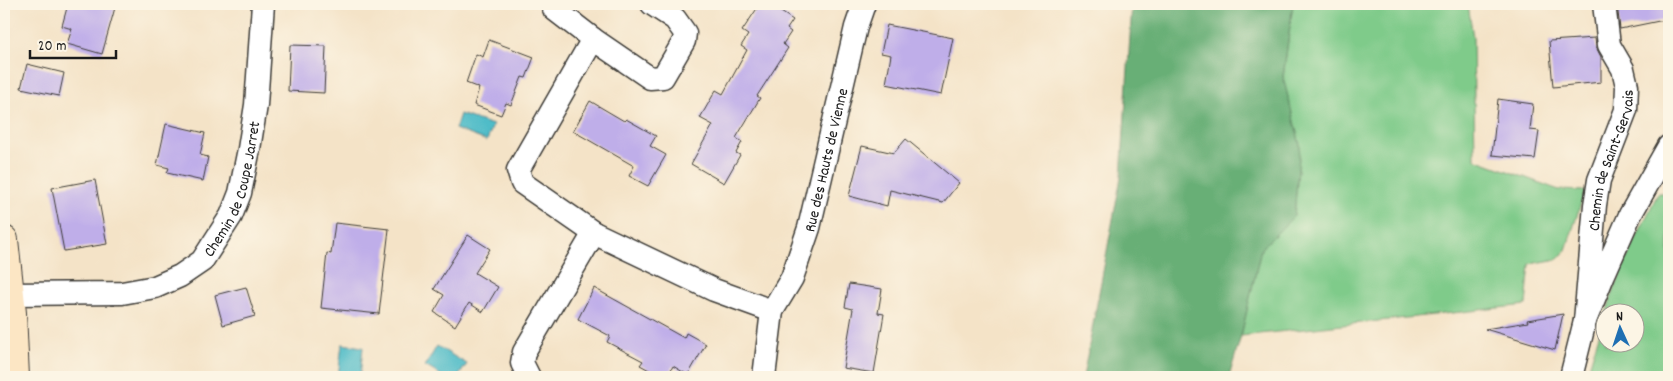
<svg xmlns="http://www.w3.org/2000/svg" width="1673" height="381" font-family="Dekko,sans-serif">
  <rect width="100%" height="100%" fill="#fcf5e5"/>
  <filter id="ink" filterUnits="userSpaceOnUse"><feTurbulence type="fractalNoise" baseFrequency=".02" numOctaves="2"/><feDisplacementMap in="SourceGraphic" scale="10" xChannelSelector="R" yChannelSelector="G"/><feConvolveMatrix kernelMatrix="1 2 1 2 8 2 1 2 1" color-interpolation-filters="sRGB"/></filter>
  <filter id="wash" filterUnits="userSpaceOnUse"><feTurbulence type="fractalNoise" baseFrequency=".0096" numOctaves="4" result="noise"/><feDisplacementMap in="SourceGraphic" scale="20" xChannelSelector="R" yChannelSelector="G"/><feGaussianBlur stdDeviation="1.12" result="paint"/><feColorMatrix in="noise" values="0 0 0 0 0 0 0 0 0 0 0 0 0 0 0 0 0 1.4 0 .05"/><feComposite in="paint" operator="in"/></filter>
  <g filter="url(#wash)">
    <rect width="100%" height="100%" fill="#f4e3c7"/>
    <g fill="#7fcb8a" stroke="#4e7453">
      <path d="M 1293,4 L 1468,4 L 1473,37 L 1475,159 L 1559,190 L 1585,191 L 1566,250 L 1558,259 L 1530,264 L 1526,305 L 1241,336 L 1261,249 L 1294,216 L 1300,145 L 1283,78 Z"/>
      <path d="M 1658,193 L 1669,193 L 1669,377 L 1586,377 L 1605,315 L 1606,344 L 1636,344 L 1636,314 L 1606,313 C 1619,272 1639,232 1658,193 Z"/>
    </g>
    <path fill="#67af76" stroke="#426649" d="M 1132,4 L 1293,4 L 1283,77 L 1300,145 L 1294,216 L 1261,249 L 1241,336 L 1229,377 L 1083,377 L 1121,177 Z"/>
    <g fill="#4fbcc8" stroke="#366c72">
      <path d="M 460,114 L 493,125 L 487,141 L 455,129 Z"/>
      <path d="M 342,344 L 363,347 L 360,377 L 338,377 Z"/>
      <path d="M 437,346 L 467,364 L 458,377 L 444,377 L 425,366 Z"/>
    </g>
    <g id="blocks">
      <g fill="#bfaee9">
        <path d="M 68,4 L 116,4 L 102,54 L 67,44 L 72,29 L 62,26 Z"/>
        <path d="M 760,4 L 769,4 L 793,20 L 787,29 L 791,32 L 783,44 L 788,48 L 757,96 L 760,98 L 736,138 L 742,142 L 736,153 L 740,155 L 724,183 L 691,164 L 713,125 L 700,118 L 716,90 L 723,94 L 747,50 L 741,46 L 748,35 L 742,31 Z"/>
        <path d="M 1617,4 L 1669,4 L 1669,19 L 1620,29 Z"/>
        <path d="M 887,25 L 953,38 L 941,95 L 886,84 L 891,55 L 881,53 Z"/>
        <path d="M 1595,38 L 1596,47 L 1601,57 L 1601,82 L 1553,87 L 1549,41 Z"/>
        <path d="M 489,40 L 534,57 L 526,78 L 522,77 L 511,105 L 506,103 L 501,115 L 474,105 L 479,88 L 466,83 L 476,54 L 483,57 Z"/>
        <path d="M 290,45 L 326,46 L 324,93 L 288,91 Z"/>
        <path d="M 27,64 L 64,73 L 59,96 L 21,88 Z"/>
        <path d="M 1498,99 L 1533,104 L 1530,130 L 1539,131 L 1535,159 L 1492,155 Z"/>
        <path d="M 590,101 L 624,121 L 626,119 L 656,136 L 650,146 L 666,155 L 648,186 L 629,176 L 634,166 L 573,131 Z"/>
        <path d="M 166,124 L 205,133 L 200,155 L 208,157 L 203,181 L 167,173 L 169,168 L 157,165 Z"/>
        <path d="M 906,139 L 959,183 L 943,203 L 890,190 L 887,206 L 849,196 L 862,146 L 894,153 Z"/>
        <path d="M 95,180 L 107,244 L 64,251 L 52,188 Z"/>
        <path d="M 335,223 L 389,229 L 379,314 L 321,308 L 327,253 L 331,254 Z"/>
        <path d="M 468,235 L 490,249 L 475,273 L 498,287 L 483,312 L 469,303 L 455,326 L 434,312 L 444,295 L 434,289 Z"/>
        <path d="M 849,284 L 882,289 L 878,313 L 884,314 L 874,373 L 843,368 L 853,309 L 845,307 Z"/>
        <path d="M 246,287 L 255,316 L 223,325 L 215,295 Z"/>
        <path d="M 594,288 L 684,338 L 686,333 L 706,344 L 688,375 L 673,366 L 667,377 L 662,377 L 640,365 L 643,361 L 607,342 L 610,336 L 578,319 Z"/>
        <path d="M 1563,314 L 1555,350 L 1485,329 L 1528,322 L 1527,320 Z"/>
      </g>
    </g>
  </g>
  <g filter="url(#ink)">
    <use href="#blocks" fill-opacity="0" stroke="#3c3a36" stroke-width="1"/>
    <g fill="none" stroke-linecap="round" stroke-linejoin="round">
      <defs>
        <g id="street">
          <path d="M 553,4 L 554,9 L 593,39 L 518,170 L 522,183 L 594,233 L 714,290 L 772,311"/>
          <path d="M 593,39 L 650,78 L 663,77 L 684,41 L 685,33 L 675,19 L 652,4"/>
          <path id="s1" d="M 10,294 L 122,293 L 155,287 L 180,276 L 202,261 L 231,216 L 240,193 L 249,149 L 256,105 L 263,4"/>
          <path id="s2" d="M 1585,321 L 1595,205 L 1599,180 L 1626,110 L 1627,86 L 1623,69 L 1609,45 L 1604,4"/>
          <path d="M 529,377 L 522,363 L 524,352 L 594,233"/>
          <path id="s3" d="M 764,377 L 772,311 L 792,278 L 809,228 L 856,27 L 864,4"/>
          <path d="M 1571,377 L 1585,321 L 1604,274 L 1630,215 L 1669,146"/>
        </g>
        <path id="secondary" d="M 4,240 L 12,313 L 15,377"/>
      </defs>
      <use href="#street" stroke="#3c3a36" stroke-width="25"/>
      <use href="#secondary" stroke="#3c3a36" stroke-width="30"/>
      <use href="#street" stroke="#fff" stroke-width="22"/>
      <use href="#secondary" stroke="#fce6c4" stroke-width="28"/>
    </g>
  </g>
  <g text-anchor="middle" stroke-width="4" stroke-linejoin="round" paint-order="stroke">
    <g font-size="16" fill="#1c1c1c" stroke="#fcf5e5">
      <text dy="6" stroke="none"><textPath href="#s3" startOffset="228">Rue des Hauts de Vienne</textPath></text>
      <text dy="6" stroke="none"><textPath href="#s2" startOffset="164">Chemin de Saint-Gervais</textPath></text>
      <text dy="6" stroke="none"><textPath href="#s1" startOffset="279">Chemin de Coupe Jarret</textPath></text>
    </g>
  </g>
  <rect width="1673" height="381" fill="none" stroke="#fcf5e5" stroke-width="20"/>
  <g transform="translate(1620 328) rotate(357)"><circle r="24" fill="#fcf5e5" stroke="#a29e95"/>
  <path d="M0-4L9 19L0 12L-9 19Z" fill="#1f6fb2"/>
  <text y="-8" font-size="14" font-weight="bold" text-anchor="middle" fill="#1c1c1c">N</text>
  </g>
  <path d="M30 50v8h86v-8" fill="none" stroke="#1c1c1c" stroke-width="2.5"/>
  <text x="38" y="50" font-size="15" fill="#1c1c1c" stroke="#fcf5e5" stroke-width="4" paint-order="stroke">20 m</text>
</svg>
